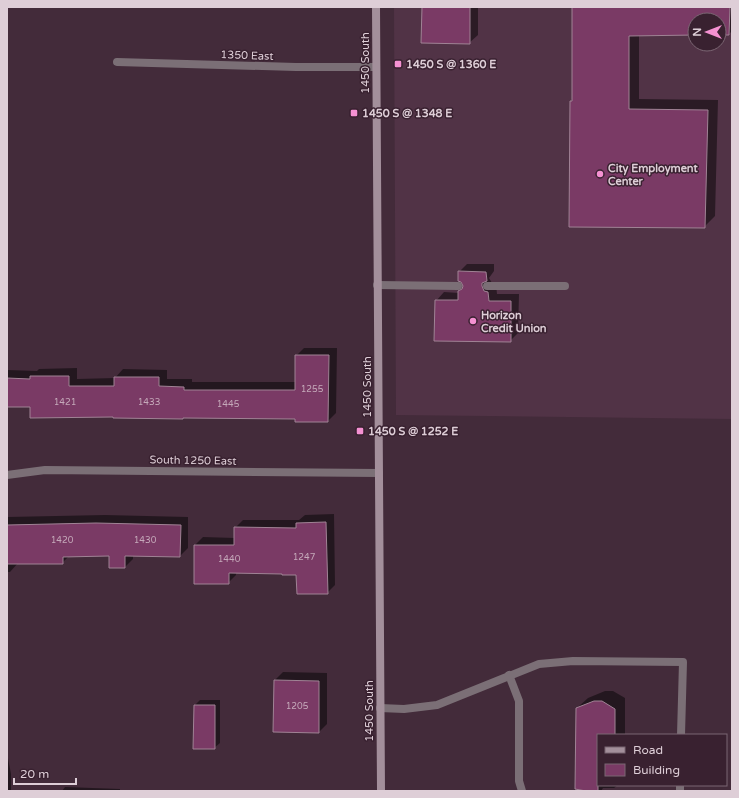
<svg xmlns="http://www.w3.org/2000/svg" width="739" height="798" font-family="'Varela Round',sans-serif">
  <rect width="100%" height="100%" fill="#432b3a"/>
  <path fill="#513346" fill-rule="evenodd" d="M 394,7 L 732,7 L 732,419 L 396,415 ZM 695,20 L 719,20 L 719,44 L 695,44 Z"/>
  <g fill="#0007">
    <path d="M 423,7 L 478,7 L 478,35 L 469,43 Z"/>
    <path d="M 572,7 L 732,7 L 732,31 L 729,34 L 719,34 L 719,20 L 695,20 L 695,34 L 639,35 L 639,99 L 718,100 L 715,216 L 704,227 L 571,101 L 572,99 Z"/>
    <path d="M 467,264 L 494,264 L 494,271 L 489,278 L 492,283 L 496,284 L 497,294 L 519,294 L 518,333 L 510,341 L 436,301 L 444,292 L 459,293 L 464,287 L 459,272 Z"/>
    <path d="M 304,348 L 337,348 L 336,413 L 328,421 L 296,418 L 114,417 L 114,416 L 31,406 L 7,406 L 7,370 L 37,371 L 39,369 L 77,368 L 77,379 L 115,378 L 123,369 L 167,370 L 167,379 L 192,379 L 192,382 L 296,382 L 296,356 Z"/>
    <path d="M 334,514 L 335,585 L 327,593 L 297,574 L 236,572 L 236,575 L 228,583 L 195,545 L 203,537 L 235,538 L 235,528 L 243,520 L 299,520 L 305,515 Z"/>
    <path d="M 105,515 L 188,517 L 188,548 L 180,556 L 133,555 L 133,559 L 125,567 L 110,555 L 69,556 L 62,563 L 18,563 L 10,572 L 7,572 L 7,517 Z"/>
    <path d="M 283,672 L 327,673 L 327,724 L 319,732 L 275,680 Z"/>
    <path d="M 605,691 L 613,691 L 625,698 L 625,735 L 598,735 L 598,785 L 618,785 L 614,788 L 603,788 L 601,791 L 588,791 L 577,708 L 588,698 Z"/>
    <path d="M 200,700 L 220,700 L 220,743 L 214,748 L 195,705 Z"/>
    <path d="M 7,753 L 11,774 L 11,791 L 7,791 Z"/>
    <path d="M 65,787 L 120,789 L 120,791 L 62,791 Z"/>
  </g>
  <g fill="#7a3a65" stroke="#a08395">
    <path d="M 422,7 L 470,7 L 470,44 L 421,43 Z"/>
    <path d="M 572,7 L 730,7 L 729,35 L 719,35 L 719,20 L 695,20 L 695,35 L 629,36 L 629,109 L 708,110 L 705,228 L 569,227 L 570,101 L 572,101 Z"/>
    <path d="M 458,271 L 486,272 L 487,281 L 482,283 L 482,286 L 484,291 L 488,292 L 489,301 L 511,301 L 511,342 L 434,341 L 435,300 L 458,300 L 458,291 L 462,289 L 463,286 L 461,282 L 458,281 Z"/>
    <path d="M 295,355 L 329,355 L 328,422 L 295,422 L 295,419 L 183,418 L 183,419 L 113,418 L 113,417 L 30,418 L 30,407 L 7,407 L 7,378 L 30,379 L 30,376 L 69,376 L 69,386 L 114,386 L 114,377 L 159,377 L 159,386 L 184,387 L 184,390 L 295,390 Z"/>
    <path d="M 326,522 L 328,594 L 297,594 L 296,575 L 282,575 L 282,574 L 229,573 L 229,584 L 194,584 L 194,545 L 234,545 L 234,527 L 296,528 L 296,523 Z"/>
    <path d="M 96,523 L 181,525 L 180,557 L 125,556 L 125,568 L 109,568 L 109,556 L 63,557 L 63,564 L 7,564 L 7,525 Z"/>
    <path d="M 274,680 L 319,681 L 319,733 L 273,732 Z"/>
    <path d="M 594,701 L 602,701 L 615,709 L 615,735 L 598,735 L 598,791 L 586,791 L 575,789 L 576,708 Z"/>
    <path d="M 194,705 L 215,705 L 215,749 L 193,749 Z"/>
  </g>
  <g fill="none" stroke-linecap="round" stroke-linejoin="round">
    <g stroke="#7b6f76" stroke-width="8">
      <path d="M 377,285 L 458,286"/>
      <path d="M 487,286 L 565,286"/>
      <path d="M 509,675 L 519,701 L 519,781 L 522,791"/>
      <path d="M 380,708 L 404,709 L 437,705 L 539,664 L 573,661 L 683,662 L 681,735"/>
      <path d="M 680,791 L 680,785"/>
    </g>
    <g stroke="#7b6f76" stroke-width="8">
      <path d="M 117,62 L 296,67 L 376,67"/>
      <path d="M 7,475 L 45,470 L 379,473"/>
    </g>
    <path stroke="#a38f9b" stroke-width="8" d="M 376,7 L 381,791"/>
  </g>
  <g fill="#f591d2" stroke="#392130" stroke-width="1.5">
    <rect x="394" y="60" width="8" height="8" rx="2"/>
    <rect x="350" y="109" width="8" height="8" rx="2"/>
    <circle cx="600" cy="174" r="4"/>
    <circle cx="473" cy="321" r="4"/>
    <rect x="356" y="427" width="8" height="8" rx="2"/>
  </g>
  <g text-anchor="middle" stroke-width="3" stroke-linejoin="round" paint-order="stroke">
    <g font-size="9" fill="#c5a9ba">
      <text x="312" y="392">1255</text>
      <text x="65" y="405">1421</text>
      <text x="149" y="405">1433</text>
      <text x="228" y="407">1445</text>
      <text x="62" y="543">1420</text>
      <text x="145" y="543">1430</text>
      <text x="304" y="560">1247</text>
      <text x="229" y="562">1440</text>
      <text x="297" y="709">1205</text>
    </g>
    <g font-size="11" fill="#deced7" stroke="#392130">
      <text transform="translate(247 55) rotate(2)" y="4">1350 East</text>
      <text transform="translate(365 63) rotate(-90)" y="4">1450 South</text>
      <text transform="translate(367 387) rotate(-90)" y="4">1450 South</text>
      <text transform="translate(193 460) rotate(1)" y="4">South 1250 East</text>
      <text transform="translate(369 711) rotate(-90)" y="4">1450 South</text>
    </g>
    <g font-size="11" font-weight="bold" fill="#deced7" stroke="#392130" text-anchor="start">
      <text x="406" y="68">1450 S @ 1360 E</text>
      <text x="362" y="117">1450 S @ 1348 E</text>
      <text x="608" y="172">City Employment<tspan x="608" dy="13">Center</tspan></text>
      <text x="481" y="319">Horizon<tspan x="481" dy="13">Credit Union</tspan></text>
      <text x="368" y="435">1450 S @ 1252 E</text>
    </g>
  </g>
  <rect width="739" height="798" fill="none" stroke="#deced7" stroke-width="16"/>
  <rect x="597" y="734" width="130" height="52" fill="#392130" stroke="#7b6673"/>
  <rect x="605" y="747" width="20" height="6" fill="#a38f9b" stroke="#7b6673"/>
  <text x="633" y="754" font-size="12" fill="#deced7">Road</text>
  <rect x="605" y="764" width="20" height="12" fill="#7a3a65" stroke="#7b6673"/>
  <text x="633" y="774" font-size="12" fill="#deced7">Building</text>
  <g transform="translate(707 32) rotate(270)"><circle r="19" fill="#392130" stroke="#7b6673"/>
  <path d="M0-3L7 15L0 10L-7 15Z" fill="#f591d2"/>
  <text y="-6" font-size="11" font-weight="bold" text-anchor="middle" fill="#deced7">N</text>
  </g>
  <path d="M14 778v6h62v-6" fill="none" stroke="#deced7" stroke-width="2"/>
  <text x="20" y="778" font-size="12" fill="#deced7" stroke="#392130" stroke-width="3" paint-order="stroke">20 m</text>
</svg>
